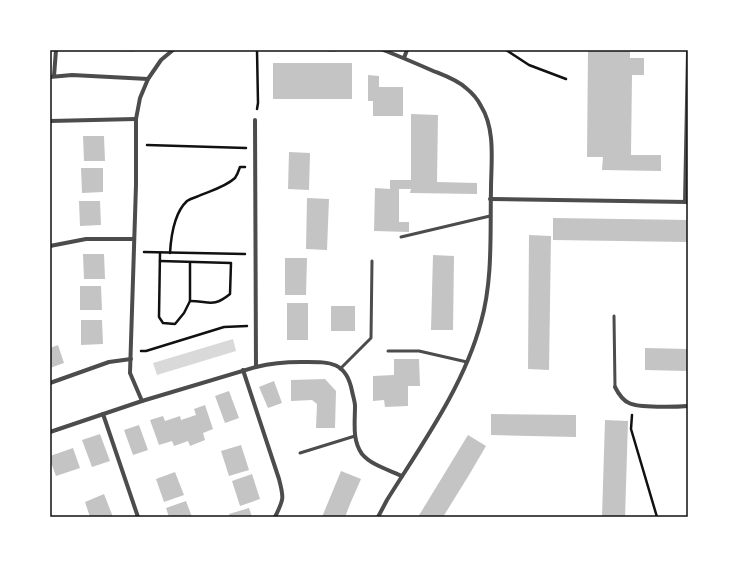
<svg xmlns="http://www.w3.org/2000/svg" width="738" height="567" font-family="'IBM Plex Sans',sans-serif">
  <rect width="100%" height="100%" fill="#fff"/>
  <path fill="#d9d9d9" d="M 233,339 L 236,351 L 157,375 L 153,363 Z"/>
  <g fill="#c4c4c4">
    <path d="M 114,50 L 134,50 L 134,52 L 114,51 Z"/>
    <path d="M 588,50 L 630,50 L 630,58 L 644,58 L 644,75 L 632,75 L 631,155 L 661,155 L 661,171 L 602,170 L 603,157 L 587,157 Z"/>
    <rect x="273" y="63" width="79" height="36"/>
    <path d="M 368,75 L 379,76 L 379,87 L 403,87 L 403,116 L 373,116 L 373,101 L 368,101 Z"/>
    <path d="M 411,114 L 438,115 L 437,182 L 477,183 L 477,194 L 410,193 L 411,189 L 399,189 L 399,222 L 409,222 L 409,232 L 374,231 L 375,188 L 390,189 L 390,180 L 411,180 Z"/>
    <path d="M 83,136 L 104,136 L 105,161 L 84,161 Z"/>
    <path d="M 289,152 L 310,153 L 309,190 L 288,189 Z"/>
    <path d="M 81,168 L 103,168 L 103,192 L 82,193 Z"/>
    <path d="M 307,198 L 329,199 L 327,250 L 306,249 Z"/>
    <path d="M 79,201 L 100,201 L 101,225 L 80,226 Z"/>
    <path d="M 553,218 L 688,220 L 688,242 L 553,240 Z"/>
    <path d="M 529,235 L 551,236 L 549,370 L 528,369 Z"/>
    <path d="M 83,254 L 104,254 L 105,279 L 84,279 Z"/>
    <path d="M 433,255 L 454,256 L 453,330 L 431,330 Z"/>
    <path d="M 285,258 L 307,258 L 306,295 L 285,295 Z"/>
    <path d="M 80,286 L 101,286 L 102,310 L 80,310 Z"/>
    <rect x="287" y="303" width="21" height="37"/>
    <rect x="331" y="306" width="24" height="25"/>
    <path d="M 81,320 L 102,320 L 103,344 L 81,345 Z"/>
    <path d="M 58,345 L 64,363 L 50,368 L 50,348 Z"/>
    <path d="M 645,348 L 688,349 L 688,371 L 645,370 Z"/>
    <path d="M 394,359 L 419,359 L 420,386 L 408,386 L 408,406 L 385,407 L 384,400 L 373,401 L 373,376 L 394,375 Z"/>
    <path d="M 325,379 L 336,391 L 335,428 L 316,428 L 317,404 L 312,400 L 291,401 L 291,380 Z"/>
    <path d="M 274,381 L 282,403 L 268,408 L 259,387 Z"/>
    <path d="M 229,391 L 239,418 L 225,423 L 215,396 Z"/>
    <path d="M 205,405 L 213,429 L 203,433 L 205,440 L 190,446 L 188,441 L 174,446 L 172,441 L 159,445 L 150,420 L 163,416 L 165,421 L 180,416 L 181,420 L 196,415 L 194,409 Z"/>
    <path d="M 491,414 L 576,415 L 576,437 L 491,435 Z"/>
    <path d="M 605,420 L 628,421 L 625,517 L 602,517 Z"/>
    <path d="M 139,425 L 148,450 L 133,455 L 124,430 Z"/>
    <path d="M 100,434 L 110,461 L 92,467 L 82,440 Z"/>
    <path d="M 468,435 L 486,446 L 469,475 L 443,517 L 418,517 Z"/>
    <path d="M 241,445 L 249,470 L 229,476 L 221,451 Z"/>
    <path d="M 73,448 L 80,468 L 56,476 L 50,460 L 50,456 Z"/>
    <path d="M 341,471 L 361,479 L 350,504 L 345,517 L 322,517 Z"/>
    <path d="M 175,472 L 184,495 L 164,502 L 156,479 Z"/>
    <path d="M 252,474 L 260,499 L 240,506 L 232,481 Z"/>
    <path d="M 104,494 L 113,517 L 90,517 L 85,502 Z"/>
    <path d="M 186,501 L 192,517 L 169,517 L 166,508 Z"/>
    <path d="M 249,508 L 252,517 L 230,517 L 229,514 Z"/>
  </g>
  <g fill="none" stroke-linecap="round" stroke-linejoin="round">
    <g stroke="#111" stroke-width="2.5">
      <path d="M 329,50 L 336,50"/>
      <path d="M 506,50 L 529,65 L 566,79"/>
      <path d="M 257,109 L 258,103 L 257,50"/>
      <path d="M 147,145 L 246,148"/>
      <path d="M 144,252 L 245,254"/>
      <path d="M 160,253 L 159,317 L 163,323 L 175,324 L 184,313 L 190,301 L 190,263"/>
      <path d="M 170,253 C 171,236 174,213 187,201 C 190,199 193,198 196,197 C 209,191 224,188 235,178 C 237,175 239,170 240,167 L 245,167"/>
      <path d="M 160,261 L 231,263 L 230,294 C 213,308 209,301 190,301"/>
      <path d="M 141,351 L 146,351 L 224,327 L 247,326"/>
      <path d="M 632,415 L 631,429 L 657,517"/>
    </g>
    <g stroke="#4c4c4c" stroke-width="3">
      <path d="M 401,237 L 490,216"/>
      <path d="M 614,316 L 615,387"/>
      <path d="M 388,351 L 419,351 L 467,362"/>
      <path d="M 340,369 L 371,338 L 372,261"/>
      <path d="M 300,453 L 355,436"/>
    </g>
    <g stroke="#4c4c4c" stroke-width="4">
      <path d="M 404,58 L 407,50"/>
      <path d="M 54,76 L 56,50"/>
      <path d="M 50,77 L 72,75 L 148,79"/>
      <path d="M 255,120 L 256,367"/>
      <path d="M 50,121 L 136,119"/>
      <path d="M 490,199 L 688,202"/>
      <path d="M 685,202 L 688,52"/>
      <path d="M 50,246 L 86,239 L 134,239"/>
      <path d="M 243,370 L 279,479 C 284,498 284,499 275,517"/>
      <path d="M 50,383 L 109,362 L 131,359"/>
      <path d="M 615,387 C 618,393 622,400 629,403 C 638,408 676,407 688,406"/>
      <path d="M 142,401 L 130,373 L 136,185 L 136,119 L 140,98 L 148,79 L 161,60 L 173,50"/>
      <path d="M 103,414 L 138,517"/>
      <path d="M 50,432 L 142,401 L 256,367 C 272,363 285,362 301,362 C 328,362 346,360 352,391 C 353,396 355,402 355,406 C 355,423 352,440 362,454 C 371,465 389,470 402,476"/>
      <path d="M 378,517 L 387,500 C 422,444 464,386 481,322 C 493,280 490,233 491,189 C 491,163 496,130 481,106 C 478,100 471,92 466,88 C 456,79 443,75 431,70 C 415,63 399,56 383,50"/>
    </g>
  </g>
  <rect width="738" height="567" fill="none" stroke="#ffffff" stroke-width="102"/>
  <rect x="51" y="51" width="636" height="465" fill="none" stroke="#111" stroke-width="1.5"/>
</svg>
